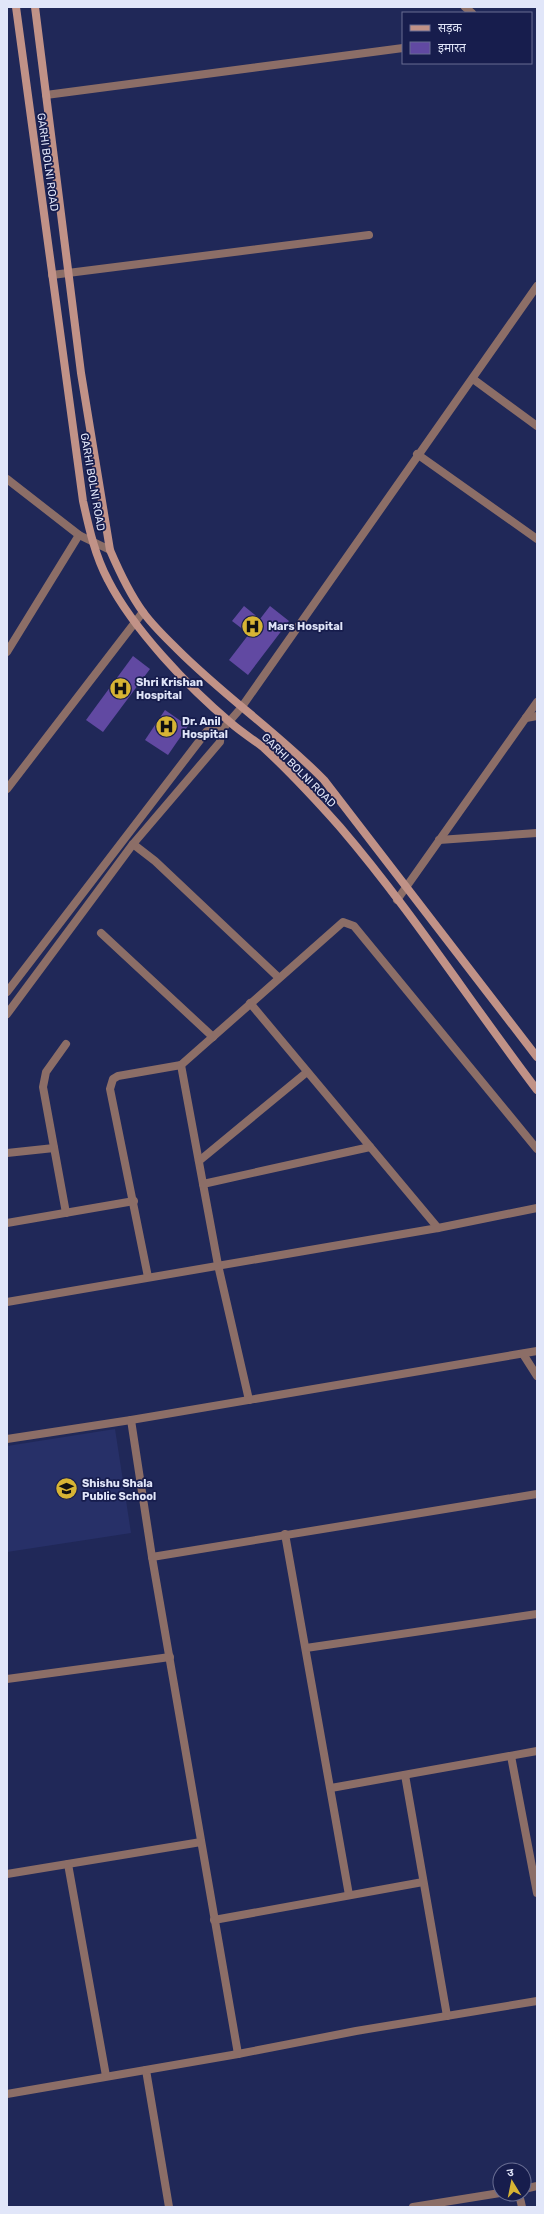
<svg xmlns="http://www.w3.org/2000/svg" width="544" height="2214" font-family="Rubik,'Noto Sans Devanagari',sans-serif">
  <rect width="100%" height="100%" fill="#202858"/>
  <path fill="#273068" d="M 115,1429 L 131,1533 L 7,1552 L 7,1446 Z"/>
  <g fill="#6149a2">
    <path d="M 244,606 L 260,619 L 270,606 L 289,621 L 248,675 L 229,660 L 249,634 L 232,621 Z"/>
    <path d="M 133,656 L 150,669 L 103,732 L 86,720 Z"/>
    <path d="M 165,710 L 188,726 L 168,755 L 145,740 Z"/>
  </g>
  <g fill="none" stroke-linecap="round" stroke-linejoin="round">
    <g stroke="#8c6e67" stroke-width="8">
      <path d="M 465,7 L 472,13"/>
      <path d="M 46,95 L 403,48"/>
      <path d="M 52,275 L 369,235"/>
      <path d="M 473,379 L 537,426"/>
      <path d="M 417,454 L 537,539"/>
      <path d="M 7,479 L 79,535 L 110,550"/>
      <path d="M 7,652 L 79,535"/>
      <path d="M 526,718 L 537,716"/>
      <path d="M 7,789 L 143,612"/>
      <path d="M 439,840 L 537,833"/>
      <path d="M 133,844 L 155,861 L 278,977"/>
      <path d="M 397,900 L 537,702"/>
      <path d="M 101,933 L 213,1037"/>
      <path d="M 7,992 L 207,731 L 221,731"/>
      <path d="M 250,1003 L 438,1228"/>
      <path d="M 7,1014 L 133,844 L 220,742 L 221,731 L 241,708 C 339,566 438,426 537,286"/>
      <path d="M 181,1065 L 218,1265 L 249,1400"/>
      <path d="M 7,1153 L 54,1148"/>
      <path d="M 199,1161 L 307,1072"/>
      <path d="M 203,1184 L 370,1147"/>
      <path d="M 66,1213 L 43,1087 L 46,1072 L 66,1044"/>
      <path d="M 7,1223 L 134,1201"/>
      <path d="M 148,1277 L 110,1089 L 113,1079 L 118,1076 L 181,1065 L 343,922 L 354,926 L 537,1149"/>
      <path d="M 7,1302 L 438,1228 L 537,1208"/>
      <path d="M 523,1354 L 537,1376"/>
      <path d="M 131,1420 L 152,1557 L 238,2054"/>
      <path d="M 7,1439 L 131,1420 L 537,1351"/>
      <path d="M 285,1534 L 349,1895"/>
      <path d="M 152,1557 L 537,1494"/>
      <path d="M 306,1648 L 537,1614"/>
      <path d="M 7,1679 L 170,1657"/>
      <path d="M 511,1756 L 537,1893"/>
      <path d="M 405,1775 L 447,2016"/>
      <path d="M 331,1788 L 537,1751"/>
      <path d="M 68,1864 L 106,2076"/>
      <path d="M 7,1874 L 201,1842"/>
      <path d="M 214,1920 L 423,1882"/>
      <path d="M 146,2070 L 169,2207"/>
      <path d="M 7,2094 L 238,2054 L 356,2031 L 537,2001"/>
      <path d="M 524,2189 L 537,2186"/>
      <path d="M 519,2194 L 522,2207"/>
      <path d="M 413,2207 L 500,2193"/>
    </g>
    <g stroke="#c19287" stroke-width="8">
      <path d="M 16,7 L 83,501 C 89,528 95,556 108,580 C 133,629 189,688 231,723 C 241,732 253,739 264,748 C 291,773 316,800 340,827 C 411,910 471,1003 537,1090"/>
      <path d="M 35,7 L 81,373 L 110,550 C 119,571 129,593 143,612 C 153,626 166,638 178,650 C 224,696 278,733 324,780 L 537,1057"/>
    </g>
  </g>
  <defs>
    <symbol id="hospital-disc" viewBox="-11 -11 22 22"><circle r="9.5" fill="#d7b434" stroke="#171d4d"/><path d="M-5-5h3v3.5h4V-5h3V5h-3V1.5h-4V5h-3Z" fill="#111"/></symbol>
    <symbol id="school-disc" viewBox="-11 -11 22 22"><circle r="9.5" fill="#d7b434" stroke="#171d4d"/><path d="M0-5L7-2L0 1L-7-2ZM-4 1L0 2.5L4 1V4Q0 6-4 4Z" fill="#111"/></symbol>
  </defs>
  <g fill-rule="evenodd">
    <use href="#hospital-disc" x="240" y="614" width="25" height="25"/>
    <use href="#hospital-disc" x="108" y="676" width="25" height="25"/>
    <use href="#hospital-disc" x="154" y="714" width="25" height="25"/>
    <use href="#school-disc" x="54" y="1476" width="25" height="25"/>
  </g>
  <g text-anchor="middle" stroke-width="3.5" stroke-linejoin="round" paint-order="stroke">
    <g font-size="11" fill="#e1e6f9" stroke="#171d4d">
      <text transform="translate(48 162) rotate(82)" y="4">GARHI BOLNI ROAD</text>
      <text transform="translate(93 482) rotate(80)" y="4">GARHI BOLNI ROAD</text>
      <text transform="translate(299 770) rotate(45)" y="4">GARHI BOLNI ROAD</text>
    </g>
    <g font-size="11" font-weight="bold" fill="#e1e6f9" stroke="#171d4d" text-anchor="start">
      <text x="268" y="630">Mars Hospital</text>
      <text x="136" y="686">Shri Krishan<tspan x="136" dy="13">Hospital</tspan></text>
      <text x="182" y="725">Dr. Anil<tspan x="182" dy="13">Hospital</tspan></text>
      <text x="82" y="1487">Shishu Shala<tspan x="82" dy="13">Public School</tspan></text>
    </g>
  </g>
  <rect width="544" height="2214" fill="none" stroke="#e1e6f9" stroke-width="16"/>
  <rect x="402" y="12" width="130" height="52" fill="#171d4d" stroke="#686d92"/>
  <rect x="410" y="25" width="20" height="6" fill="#c19287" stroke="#686d92"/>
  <text x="438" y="32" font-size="12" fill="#e1e6f9">सड़क</text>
  <rect x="410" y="42" width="20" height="12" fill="#6149a2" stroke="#686d92"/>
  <text x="438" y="52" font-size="12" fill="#e1e6f9">इमारत</text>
  <g transform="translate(512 2182) rotate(350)"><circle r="19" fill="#171d4d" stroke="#686d92"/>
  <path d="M0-3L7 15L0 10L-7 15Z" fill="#d7b434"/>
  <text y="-6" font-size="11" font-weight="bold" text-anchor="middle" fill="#e1e6f9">उ</text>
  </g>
</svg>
